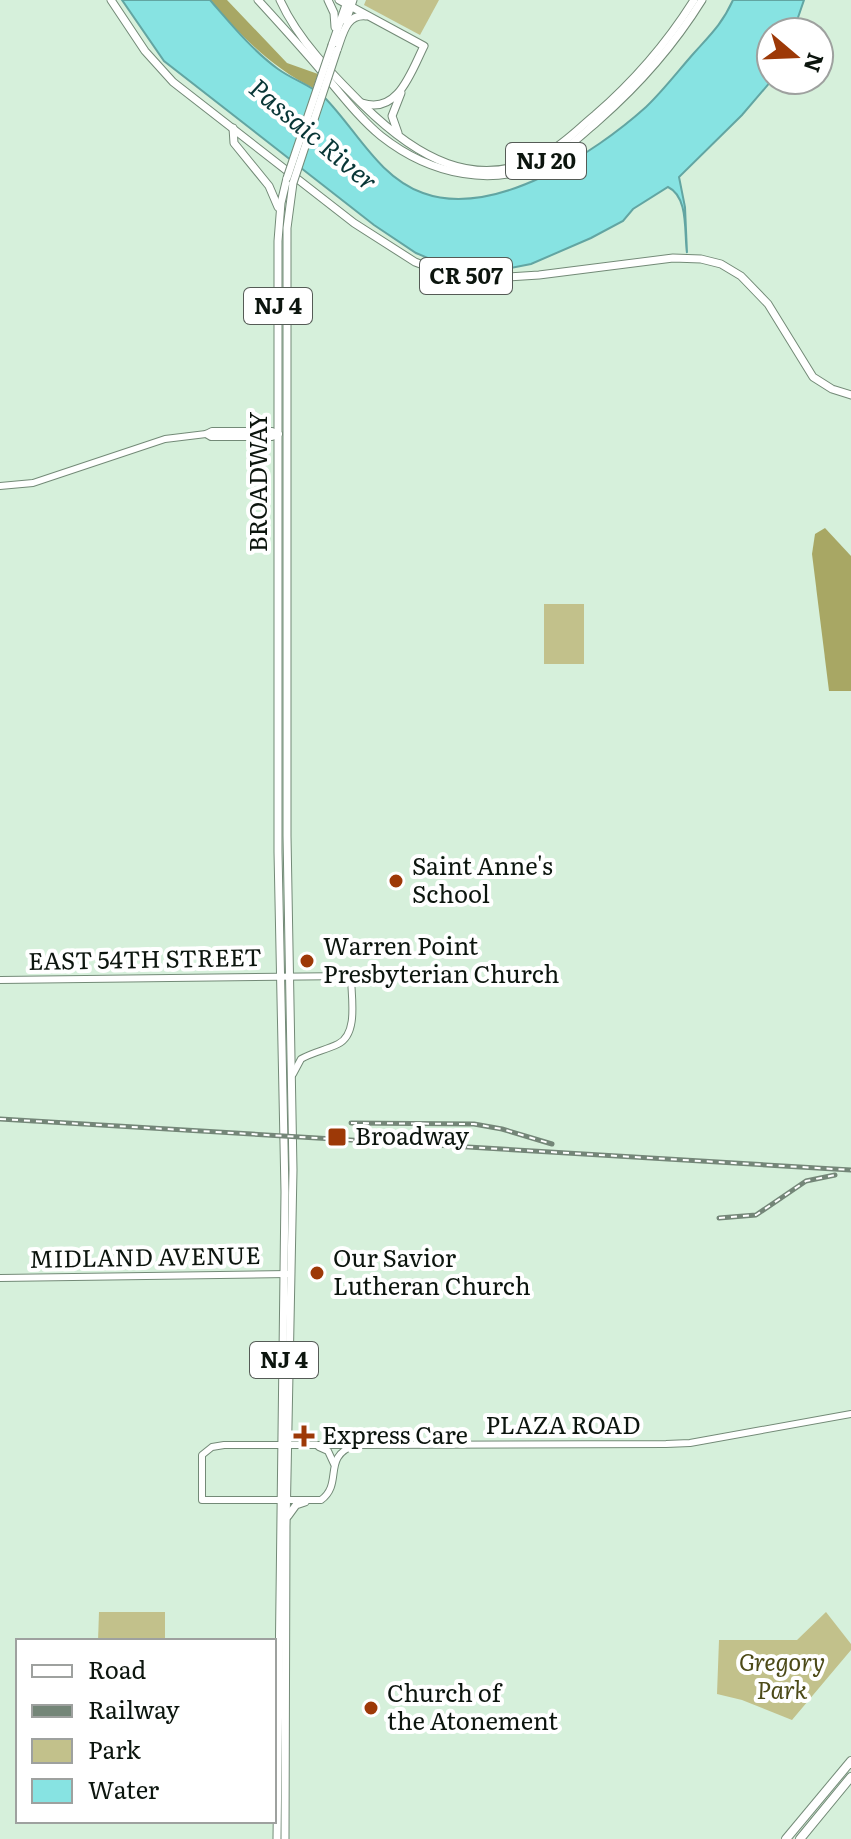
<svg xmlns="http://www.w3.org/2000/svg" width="851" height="1839" font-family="Literata,serif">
  <rect width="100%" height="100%" fill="#d6f0db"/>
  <g fill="#c2c18b">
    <path d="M 366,0 L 439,0 L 420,35 L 364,5 Z"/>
    <rect x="544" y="604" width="40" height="60"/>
    <path d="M 99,1612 L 165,1612 L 165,1641 L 98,1641 Z"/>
    <path d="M 826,1612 L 851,1644 L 851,1650 L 792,1720 L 742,1700 L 717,1694 L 719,1640 L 797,1640 Z"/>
  </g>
  <g fill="#a8a764">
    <path d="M 210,0 L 227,0 L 287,63 L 318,74 L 313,88 C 271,67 241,36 210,0 Z"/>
    <path d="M 825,528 L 851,556 L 851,691 L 829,691 L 812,554 L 815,534 Z"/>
  </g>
  <path fill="#87e3e2" stroke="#62a5a2" stroke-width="2" d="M 122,0 L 210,0 C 231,24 252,50 278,69 C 293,80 311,85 324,97 C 356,129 378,177 423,193 C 494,219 595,153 646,107 C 663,91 678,71 694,53 C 711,34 722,24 733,0 L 804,0 L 793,32 L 771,32 L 772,80 L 742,115 L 679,177 L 685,207 L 687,253 C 684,233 689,197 668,187 L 633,209 L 623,221 L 591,238 L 531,264 L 500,270 L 463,267 L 430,259 L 416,253 L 374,225 L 164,61 Z"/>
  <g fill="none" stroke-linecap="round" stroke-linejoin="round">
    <defs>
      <g id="tertiary">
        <path d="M 206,434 L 211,437 L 272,437 L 278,435"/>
        <path d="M 0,486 L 33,483 L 165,439 L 206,434 L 212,431 L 272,431 L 279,434"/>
        <path d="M 0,980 L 351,976 C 351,996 359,1034 338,1044 C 326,1050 313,1052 301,1059 L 293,1074"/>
        <path d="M 0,1278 L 288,1274"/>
        <path d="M 355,1445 C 321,1457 344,1483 321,1500 L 202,1500 L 202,1455 L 212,1447 L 224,1445 L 355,1445 L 666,1444 L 690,1443 L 851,1414"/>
        <path d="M 319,1447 L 328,1451 L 334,1464"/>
      </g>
      <g id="primary">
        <path d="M 111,0 L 145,51 L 173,82 L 354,223 L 415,262 L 442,272 L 493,278 L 539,275 L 673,258 L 701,259 L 721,264 L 741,276 L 768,304 L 813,377 L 832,389 L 851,395"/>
        <path d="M 258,0 C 280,24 302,48 323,73 C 341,94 359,118 381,136 C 429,174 496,191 551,158 C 569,148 584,133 599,120 C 639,85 674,45 702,0"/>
        <path d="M 280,0 C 298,40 332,74 363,105 C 414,155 476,195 547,153 C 565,143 579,128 595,115 C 633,82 667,43 694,0"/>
        <path d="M 328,0 L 334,13 L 335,27"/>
        <path d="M 339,0 L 424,46 C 411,72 398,115 362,103"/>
        <path d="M 346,21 L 353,0"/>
        <path d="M 332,45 L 347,2"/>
        <path d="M 337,50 C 343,34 346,14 366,16"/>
        <path d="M 233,128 L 234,143 L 269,186 L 278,207"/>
        <path d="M 398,133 L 392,116 L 401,93"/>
        <path d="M 288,1516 L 296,1505 L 305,1502"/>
        <path d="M 277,1839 L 285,1192 L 278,852 L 278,241 L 281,203 L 287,178"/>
        <path d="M 285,1839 L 286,1526 L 293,1170 L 287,836 L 287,228 L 293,183"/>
      </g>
      <g id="trunk">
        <path d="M 786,1839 L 851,1761"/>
        <path d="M 800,1839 L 851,1777"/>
      </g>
    </defs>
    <use href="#tertiary" stroke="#738a77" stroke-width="8"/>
    <use href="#primary" stroke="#738a77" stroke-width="9"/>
    <use href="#trunk" stroke="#738a77" stroke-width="10"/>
    <use href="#tertiary" stroke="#fff" stroke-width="6"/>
    <use href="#primary" stroke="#fff" stroke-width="7"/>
    <use href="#trunk" stroke="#fff" stroke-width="8"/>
    <defs>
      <g id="rail">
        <path d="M 0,1119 L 851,1170"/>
        <path d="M 351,1123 L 474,1124 L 502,1129 L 552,1144"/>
        <path d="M 719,1218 L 756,1215 L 806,1181 L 835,1175"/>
      </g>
    </defs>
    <use href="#rail" stroke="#748678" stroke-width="5"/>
    <use href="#rail" stroke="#fff" stroke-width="2" stroke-dasharray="6" stroke-linecap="butt"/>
    <defs>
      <g id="primary-bridge">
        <path d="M 287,178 L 332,45"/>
        <path d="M 293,183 L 337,50"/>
      </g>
    </defs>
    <use href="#primary-bridge" stroke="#738a77" stroke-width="9" stroke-linecap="butt"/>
    <use href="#primary-bridge" stroke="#fff" stroke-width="7"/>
  </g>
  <g fill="#9d3907" stroke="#fff" stroke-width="3">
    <circle cx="396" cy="881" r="8"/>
    <circle cx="307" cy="961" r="8"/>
    <rect x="327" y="1127" width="20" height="20" rx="4"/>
    <circle cx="317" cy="1273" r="8"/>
    <path d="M300 1424h8v8h8v8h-8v8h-8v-8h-8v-8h8z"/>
    <circle cx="371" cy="1708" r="8"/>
  </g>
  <g text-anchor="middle" stroke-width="8" stroke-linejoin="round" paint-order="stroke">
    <g fill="#fff" stroke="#555b56" stroke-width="2">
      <rect x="506" y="143" width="80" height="36" rx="6"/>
      <rect x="420" y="258" width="92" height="36" rx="6"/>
      <rect x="244" y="288" width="68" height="36" rx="6"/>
      <rect x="250" y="1342" width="68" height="36" rx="6"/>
    </g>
    <g font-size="22" font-weight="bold" fill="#0c150e">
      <text x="546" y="169">NJ 20</text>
      <text x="466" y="284">CR 507</text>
      <text x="278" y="314">NJ 4</text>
      <text x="284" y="1368">NJ 4</text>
    </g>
    <g font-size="24" fill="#0c150e" stroke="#fff">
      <text transform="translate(259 482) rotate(-90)" y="8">BROADWAY</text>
      <text transform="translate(145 960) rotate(-1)" y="8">EAST 54TH STREET</text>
      <text transform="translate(145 1258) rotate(-1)" y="8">MIDLAND AVENUE</text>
      <text x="563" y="1434">PLAZA ROAD</text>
    </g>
    <g font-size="24" fill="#0c150e" stroke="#fff" text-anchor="start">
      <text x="412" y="875">Saint Anne's<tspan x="412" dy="28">School</tspan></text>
      <text x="323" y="955">Warren Point<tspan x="323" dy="28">Presbyterian Church</tspan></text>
      <text x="355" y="1145">Broadway</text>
      <text x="333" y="1267">Our Savior<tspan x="333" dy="28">Lutheran Church</tspan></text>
      <text x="322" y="1444">Express Care</text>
      <text x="387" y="1702">Church of<tspan x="387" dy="28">the Atonement</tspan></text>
    </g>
    <g font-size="24" font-style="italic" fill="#4c4a17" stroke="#fff">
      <text x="782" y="1671">Gregory<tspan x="782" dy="28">Park</tspan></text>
    </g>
    <g font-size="26" font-style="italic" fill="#083636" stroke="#fff">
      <text transform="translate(313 135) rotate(40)" y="9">Passaic River</text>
    </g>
  </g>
  <rect x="16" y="1639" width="260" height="184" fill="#ffffff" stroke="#9ea19f" stroke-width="2"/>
  <rect x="32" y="1665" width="40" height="12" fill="#ffffff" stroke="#9ea19f" stroke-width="2"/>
  <text x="88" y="1679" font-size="24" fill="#0c150e">Road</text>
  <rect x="32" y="1705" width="40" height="12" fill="#748678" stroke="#9ea19f" stroke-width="2"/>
  <text x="88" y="1719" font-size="24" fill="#0c150e">Railway</text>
  <rect x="32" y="1739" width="40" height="24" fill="#c2c18b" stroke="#9ea19f" stroke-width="2"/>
  <text x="88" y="1759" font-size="24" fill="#0c150e">Park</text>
  <rect x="32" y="1779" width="40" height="24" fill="#87e3e2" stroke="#9ea19f" stroke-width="2"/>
  <text x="88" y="1799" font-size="24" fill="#0c150e">Water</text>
  <g transform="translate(795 56) rotate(109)"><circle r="38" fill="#ffffff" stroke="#9ea19f" stroke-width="2"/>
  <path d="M0-6L14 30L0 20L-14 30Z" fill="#9d3907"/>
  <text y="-12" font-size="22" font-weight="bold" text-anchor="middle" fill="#0c150e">N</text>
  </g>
</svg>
